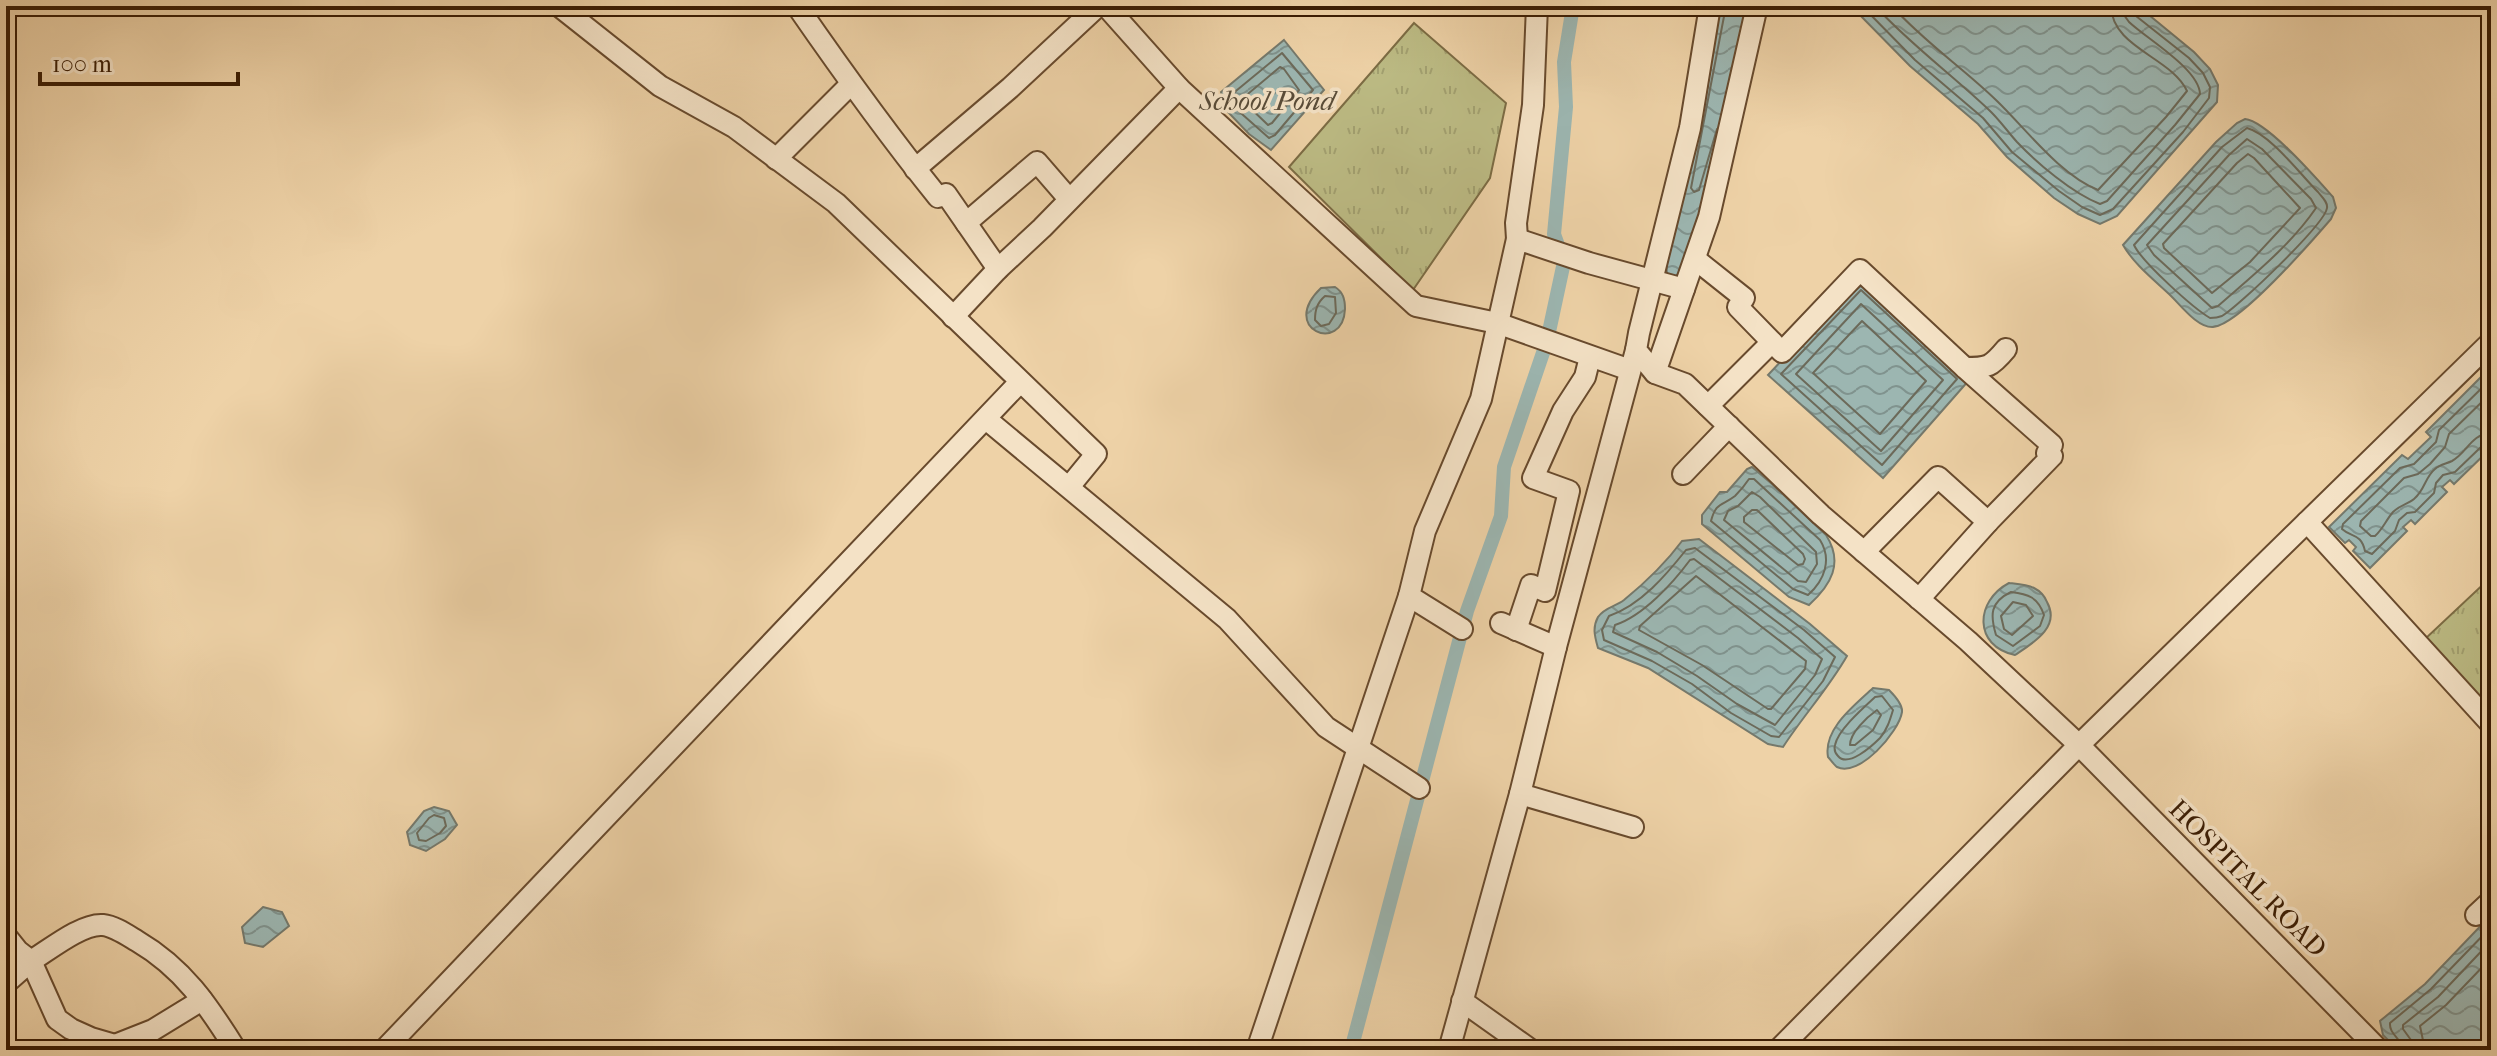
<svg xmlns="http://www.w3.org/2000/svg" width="2497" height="1056" font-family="'IM FELL French Canon',serif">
  <defs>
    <pattern id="park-tufts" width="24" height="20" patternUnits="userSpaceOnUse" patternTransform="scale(2)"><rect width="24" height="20" fill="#bcbb84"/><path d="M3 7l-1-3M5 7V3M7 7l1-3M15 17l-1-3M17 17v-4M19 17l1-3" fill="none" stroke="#a2a070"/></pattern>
    <pattern id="water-waves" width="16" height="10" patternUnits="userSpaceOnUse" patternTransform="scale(2)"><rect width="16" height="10" fill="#9cb6b1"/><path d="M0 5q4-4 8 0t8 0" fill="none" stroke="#80938e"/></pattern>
  </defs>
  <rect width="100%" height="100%" fill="#eed2a7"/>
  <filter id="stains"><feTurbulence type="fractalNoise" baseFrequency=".0025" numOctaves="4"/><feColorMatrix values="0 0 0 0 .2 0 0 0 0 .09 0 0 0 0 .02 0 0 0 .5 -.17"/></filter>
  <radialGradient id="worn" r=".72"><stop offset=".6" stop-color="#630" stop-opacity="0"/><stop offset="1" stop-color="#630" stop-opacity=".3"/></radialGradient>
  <g fill="url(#park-tufts)" stroke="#7c6c44" stroke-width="2">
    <path d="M 1414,23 L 1506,103 L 1490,178 L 1413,290 L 1289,167 Z"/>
    <path d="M 2491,577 L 2491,710 L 2425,639 Z"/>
  </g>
  <g fill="url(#water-waves)" stroke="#75796c" stroke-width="2">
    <path d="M 1719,6 L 1753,6 L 1731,108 L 1691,243 L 1679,273 L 1674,278 L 1667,273 L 1666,262 Z"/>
    <path d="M 1851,6 L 2138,6 L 2194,52 L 2210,69 L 2218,85 L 2217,102 L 2117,216 L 2100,224 L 2078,214 L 2054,198 L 2007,157 L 1978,124 L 1910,66 Z"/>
    <path d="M 1284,40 L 1324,90 L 1271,150 L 1249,134 L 1227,111 L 1221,92 Z"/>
    <path d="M 2245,119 C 2267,121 2317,179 2333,197 L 2336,208 L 2331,219 C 2312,241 2239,325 2213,327 C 2197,328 2180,304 2169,294 C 2153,279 2134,264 2123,245 L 2216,142 L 2237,123 Z"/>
    <path d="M 1860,277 L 1970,379 L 1883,478 L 1768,375 Z"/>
    <path d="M 1335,287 C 1343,292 1345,299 1345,309 C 1343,355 1278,329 1321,288 Z"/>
    <path d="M 2491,367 L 2491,448 L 2454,484 L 2450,480 L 2442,487 L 2447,492 L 2415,524 L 2411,520 L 2403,527 L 2407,531 L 2370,568 L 2353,551 L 2356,547 L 2349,540 L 2345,543 L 2329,527 L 2402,455 L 2408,459 L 2431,437 L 2426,432 Z"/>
    <path d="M 1752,467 L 1772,484 L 1826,535 C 1844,563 1831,585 1809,605 L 1789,597 L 1702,524 L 1702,515 L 1720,492 L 1727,492 L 1747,469 Z"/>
    <path d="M 1699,539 L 1810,624 L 1847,656 C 1828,689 1803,716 1783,747 L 1768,744 L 1648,668 L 1598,648 C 1595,637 1592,628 1598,617 C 1605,607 1615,607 1624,600 C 1646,582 1665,564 1682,541 Z"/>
    <path d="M 2009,583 C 2017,584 2028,585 2034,588 C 2040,591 2045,597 2047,602 C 2061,627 2033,643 2015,655 C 1973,646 1975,601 2009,583 Z"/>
    <path d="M 1873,688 L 1889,690 C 1894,695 1903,704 1902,712 C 1899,732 1859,778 1837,767 C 1835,766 1830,759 1828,757 C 1823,729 1854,706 1873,688 Z"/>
    <path d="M 434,807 L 449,811 L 457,825 L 445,839 L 426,851 L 410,845 L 407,832 L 424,811 Z"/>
    <path d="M 263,907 L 282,912 L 289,926 L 263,947 L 245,943 L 242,927 Z"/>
    <path d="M 2491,915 L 2491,1050 L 2398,1050 L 2383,1035 L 2380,1021 L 2425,984 Z"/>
  </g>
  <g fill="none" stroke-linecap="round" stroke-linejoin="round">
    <g stroke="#6c6a5a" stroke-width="2">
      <path d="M 1862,6 L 1915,60 L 1983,118 L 2012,152 L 2059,191 L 2082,207 L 2100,215 L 2113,209 L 2183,132 L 2209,98 L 2210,87 L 2203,73 L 2189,58 L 2136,16 L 2133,6"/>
      <path d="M 1875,6 C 1910,44 1951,74 1988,109 C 1999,119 2007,131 2017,142 C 2037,163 2072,193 2100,204 L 2107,201 L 2175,125 L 2200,94 C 2199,69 2147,39 2129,22 L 2124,15 L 2123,6"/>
      <path d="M 1892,6 C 1923,41 1963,68 1997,101 C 2026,129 2060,175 2098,190 L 2166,117 L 2187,91 C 2171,57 2112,48 2111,6"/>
      <path d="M 1282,53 L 1313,90 L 1275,135 L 1269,138 L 1234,107 L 1231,95 Z"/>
      <path d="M 1280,67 L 1284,69 L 1299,90 L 1272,123 L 1268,125 L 1244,102 L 1243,98 Z"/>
      <path d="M 2247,128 C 2270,134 2300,174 2318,192 C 2322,197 2328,202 2327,208 C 2325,224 2238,307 2222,316 C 2217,318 2215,318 2210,318 C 2193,308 2142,262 2134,245 L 2222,147 Z"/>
      <path d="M 1717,129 L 1699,190 L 1694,192 L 1691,188 L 1726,6"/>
      <path d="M 2247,139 L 2262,149 L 2311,199 L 2316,208 C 2290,246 2252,276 2218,306 L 2212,308 L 2154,255 L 2147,245 L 2229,155 Z"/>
      <path d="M 2248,154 L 2254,158 L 2300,208 L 2250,262 L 2212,293 L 2164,248 L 2163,244 L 2237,163 Z"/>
      <path d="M 1861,290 L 1957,379 L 1882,465 L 1781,374 Z"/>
      <path d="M 1325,296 L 1335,297 L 1336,313 L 1329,324 L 1321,326 L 1315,320 C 1315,310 1317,303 1325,296 Z"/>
      <path d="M 1861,304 L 1943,380 L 1881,451 L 1796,374 Z"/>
      <path d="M 1862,321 L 1926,381 L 1880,434 L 1813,373 Z"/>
      <path d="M 2491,379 L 2439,430 L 2436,442 L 2414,464 L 2400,468 L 2343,524 L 2342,529 C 2352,538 2361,533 2365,551 L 2372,554 L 2395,531 L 2399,520 L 2407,513 L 2415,512 L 2434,493 L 2436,483 L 2443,475 L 2455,472 L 2483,445 L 2491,443"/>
      <path d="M 2491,393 L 2449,434 L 2445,447 L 2430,464 L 2418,474 L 2404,478 L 2361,521 L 2360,526 L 2371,536 L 2375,536 C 2383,529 2386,520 2393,512 C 2400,505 2408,504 2414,499 C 2425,490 2425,477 2435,469 C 2440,464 2446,464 2452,461 C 2467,453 2471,434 2491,433"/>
      <path d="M 1749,479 L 1754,479 L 1820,540 C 1832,559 1825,580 1808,595 L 1793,589 L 1711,521 C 1716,502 1722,506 1735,496 C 1740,491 1745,485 1749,479 Z"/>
      <path d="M 1752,492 L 1760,497 L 1816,552 L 1817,564 L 1806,582 L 1798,581 L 1724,520 L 1728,511 L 1738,506 Z"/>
      <path d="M 1752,510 L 1757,510 L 1803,554 L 1805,559 L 1803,564 L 1798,565 L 1744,522 L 1744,517 Z"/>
      <path d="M 1695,548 L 1804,630 L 1835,657 L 1823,681 L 1779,737 L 1771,736 L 1731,713 L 1692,684 L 1652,661 L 1604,640 L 1602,630 L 1609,616 C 1641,605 1666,575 1686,550 Z"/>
      <path d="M 1694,559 L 1798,638 L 1822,659 L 1815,675 L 1775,725 L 1737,704 L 1697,676 L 1657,652 L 1613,632 L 1615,625 C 1643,616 1673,583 1690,560 Z"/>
      <path d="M 1696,576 L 1806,661 L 1805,669 L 1771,709 L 1768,709 L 1702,665 L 1639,630 L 1640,626 Z"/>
      <path d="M 2011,592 C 2028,594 2038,597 2044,615 L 2040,626 L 2013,646 L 1996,635 C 1990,615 1990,602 2011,592 Z"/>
      <path d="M 2013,602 L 2026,605 L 2033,616 L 2012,635 L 2004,629 L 2001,616 Z"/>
      <path d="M 1882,696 L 1893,710 C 1890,720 1887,730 1880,738 C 1872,746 1848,768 1838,756 C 1835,753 1834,749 1835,745 C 1838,730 1863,708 1875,697 Z"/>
      <path d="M 1877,710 L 1881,715 L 1873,730 L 1855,745 L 1850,745 C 1850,733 1867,717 1877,710 Z"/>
      <path d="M 434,815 L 444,818 L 446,826 L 440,833 L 426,841 L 419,840 L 417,833 L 429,818 Z"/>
      <path d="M 2403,1050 C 2402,1038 2389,1035 2390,1023 L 2431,989 L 2491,927"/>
      <path d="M 2413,1050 L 2411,1040 L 2403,1029 L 2403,1025 L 2438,997 L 2491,941"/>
      <path d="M 2425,1050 L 2420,1026 L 2446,1005 L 2491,958"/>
    </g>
    <path stroke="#9cb6b1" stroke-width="14" d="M 1351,1050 L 1467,611 L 1501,516 L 1504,467 L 1547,341 L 1564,262 L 1554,234 L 1566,107 L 1564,62 L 1573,6"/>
    <defs>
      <g id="minor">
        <path d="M 559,6 L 660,86 L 734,127 L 836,203 L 1096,454 L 1069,487"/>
        <path d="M 797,6 C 842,71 888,135 938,197 L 946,194 L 998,269"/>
        <path d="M 1710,6 L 1690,128 L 1639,333 L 1636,350 L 1655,373 L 1685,384 L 1821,515 L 1968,641 L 2079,745 L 2379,1050"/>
        <path d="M 2487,6 L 2491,10"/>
        <path d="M 1179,88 L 1416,306 L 1497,323 L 1630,370"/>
        <path d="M 776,159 L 851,84"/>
        <path d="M 915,169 L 1010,88 L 1098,6"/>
        <path d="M 966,223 L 1037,162 L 1069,199"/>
        <path d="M 1517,239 L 1516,223 L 1533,105 L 1537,6"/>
        <path d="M 1695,259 L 1744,298 L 1738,307 L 1772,342 L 1708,406"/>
        <path d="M 953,317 L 998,269 L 1042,228 L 1179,88 L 1106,6"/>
        <path d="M 1772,342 L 1782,352 L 1860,270 L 1965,368 C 1988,368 1991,367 2006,349"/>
        <path d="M 1965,368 L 2052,445 L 2047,453 L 2052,456 L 1988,522"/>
        <path d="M 1655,373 L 1709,217 L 1757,6"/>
        <path d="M 986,419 L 1227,619 L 1326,727 L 1419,788"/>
        <path d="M 1683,474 L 1729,426"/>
        <path d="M 2307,522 L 2491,724"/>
        <path d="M 1864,552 L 1938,477 L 1988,522 L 1919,599"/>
        <path d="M 1501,623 L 1556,647"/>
        <path d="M 1462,629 L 1409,596 L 1425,531 L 1481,399 L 1517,239 L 1589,263 L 1684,289"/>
        <path d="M 1516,630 L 1531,585 L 1545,591 L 1569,491 L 1533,478 L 1563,411 L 1585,377 L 1590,357"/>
        <path d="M 1520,794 L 1633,827"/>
        <path d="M 2476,915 L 2491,901"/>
        <path d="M 6,936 L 18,951 L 31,961 C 49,950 82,923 103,925 C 114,926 127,935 137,941 C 183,968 208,1005 236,1050"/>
        <path d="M 6,983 L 31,961 L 57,1019 L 71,1029 L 91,1038 L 115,1045 L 153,1030 L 202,1000"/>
        <path d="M 1462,1001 L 1531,1050"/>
        <path d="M 384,1050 L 1020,382"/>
        <path d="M 1257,1050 L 1409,596"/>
        <path d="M 1449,1050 L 1520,794 L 1556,647 L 1636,350"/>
        <path d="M 1778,1050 L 2079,745 L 2491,342"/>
      </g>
    </defs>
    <use href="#minor" stroke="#684a2d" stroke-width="24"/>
    <use href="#minor" stroke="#f4e2c6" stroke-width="20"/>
  </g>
  <g text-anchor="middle" stroke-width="7" stroke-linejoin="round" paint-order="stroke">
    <g font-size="26" fill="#3b1d04" stroke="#f4e2c6">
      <text transform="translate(2248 878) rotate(45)" y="9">HOSPITAL ROAD</text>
    </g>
    <g font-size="28" font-style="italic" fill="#584b38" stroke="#f4e2c6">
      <text x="1267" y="110">School Pond</text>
    </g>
  </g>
  <rect width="2497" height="1056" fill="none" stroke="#eed2a7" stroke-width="32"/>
  <rect x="8" y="8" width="2481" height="1040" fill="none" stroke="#3b1d04" stroke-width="4"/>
  <rect x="16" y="16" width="2465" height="1024" fill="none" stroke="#3b1d04" stroke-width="2"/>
  <path d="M40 72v12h198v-12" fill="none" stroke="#3b1d04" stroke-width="4"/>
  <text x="52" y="72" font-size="24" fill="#3b1d04" stroke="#f4e2c6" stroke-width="6" paint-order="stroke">100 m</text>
  <rect width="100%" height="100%" filter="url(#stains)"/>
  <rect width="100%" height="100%" fill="url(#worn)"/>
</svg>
